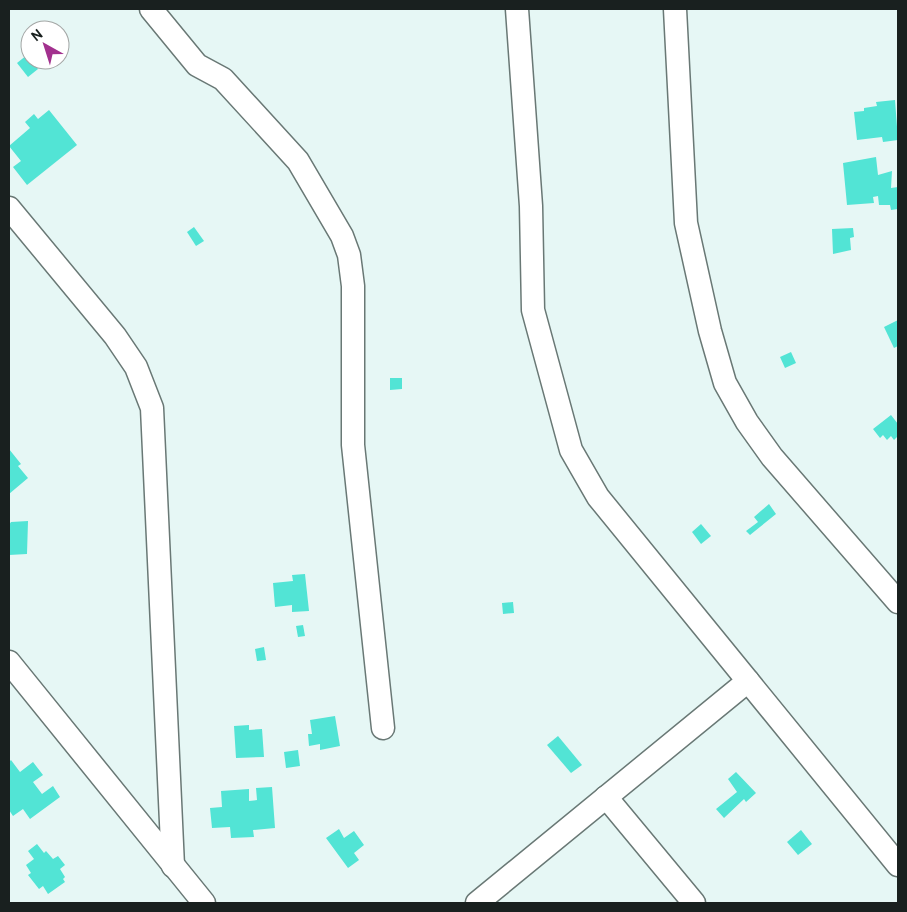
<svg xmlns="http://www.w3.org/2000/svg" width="907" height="912" font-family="Overpass,sans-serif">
  <rect width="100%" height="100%" fill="#e6f7f5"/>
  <g fill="#52e4d5">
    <path d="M 27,55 L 38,69 L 28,77 L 17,63 Z"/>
    <path d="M 895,100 L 898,140 L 883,142 L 882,137 L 857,140 L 854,112 L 864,111 L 864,108 L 877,106 L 876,102 Z"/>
    <path d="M 49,110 L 77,145 L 27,185 L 13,167 L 21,161 L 9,146 L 30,128 L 25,122 L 34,114 L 38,119 Z"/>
    <path d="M 876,157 L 878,175 L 892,171 L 891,188 L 898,187 L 898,209 L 891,210 L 890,205 L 879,205 L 878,196 L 873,197 L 874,203 L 847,205 L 843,163 Z"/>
    <path d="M 194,227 L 204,241 L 196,246 L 187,232 Z"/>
    <path d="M 853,228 L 854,237 L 850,238 L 851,250 L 833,254 L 832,229 Z"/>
    <path d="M 898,320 L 898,346 L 894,348 L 884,327 Z"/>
    <path d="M 791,352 L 796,363 L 785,368 L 780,357 Z"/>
    <path d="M 390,378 L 402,378 L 402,389 L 390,390 Z"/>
    <path d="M 891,415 L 898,424 L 898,436 L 894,440 L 891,436 L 887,440 L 883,435 L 880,438 L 873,429 Z"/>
    <path d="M 9,449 L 21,464 L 18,466 L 28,478 L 9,494 Z"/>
    <path d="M 769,504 L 776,514 L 750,535 L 746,531 L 758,522 L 754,517 Z"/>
    <path d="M 28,521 L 27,554 L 9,555 L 9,525 L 11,522 Z"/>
    <path d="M 701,524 L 711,536 L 701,544 L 692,532 Z"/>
    <path d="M 305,574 L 309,611 L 292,612 L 292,605 L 275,607 L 273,583 L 293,581 L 292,575 Z"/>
    <path d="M 513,602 L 514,613 L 503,614 L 502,603 Z"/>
    <path d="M 303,625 L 305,636 L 298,637 L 296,626 Z"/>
    <path d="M 264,647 L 266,660 L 257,661 L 255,649 Z"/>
    <path d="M 335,716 L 340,746 L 320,750 L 320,744 L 309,746 L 308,734 L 312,734 L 310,720 Z"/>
    <path d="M 249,725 L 249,730 L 262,729 L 264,757 L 236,758 L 234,726 Z"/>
    <path d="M 558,736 L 582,765 L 571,773 L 547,745 Z"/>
    <path d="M 298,750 L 300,766 L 286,768 L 284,752 Z"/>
    <path d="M 11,760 L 20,772 L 33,762 L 43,775 L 33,782 L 42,794 L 53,786 L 60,797 L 30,819 L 23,809 L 13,816 L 9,810 L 9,762 Z"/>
    <path d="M 736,772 L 756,793 L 746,802 L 744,799 L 724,818 L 716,809 L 737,792 L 728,779 Z"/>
    <path d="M 272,787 L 275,828 L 253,830 L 254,837 L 231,838 L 230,827 L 212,828 L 210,808 L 222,807 L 221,791 L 249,789 L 249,801 L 257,800 L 256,788 Z"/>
    <path d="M 339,829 L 344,838 L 354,831 L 364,845 L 354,853 L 359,860 L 348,868 L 326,838 Z"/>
    <path d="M 801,830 L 812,844 L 798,855 L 787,842 Z"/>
    <path d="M 37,844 L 44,853 L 46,851 L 53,859 L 58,856 L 65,865 L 60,869 L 65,877 L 63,879 L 65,882 L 48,894 L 43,886 L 39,889 L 28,875 L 31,873 L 26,865 L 34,859 L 28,851 Z"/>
  </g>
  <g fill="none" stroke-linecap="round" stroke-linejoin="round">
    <defs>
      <g id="street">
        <path d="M 151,9 L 197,65 L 223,79 L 298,161 L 342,236 L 349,255 L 353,286 L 353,445 L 383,728"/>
        <path d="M 517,9 L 531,206 L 533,310 L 571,450 L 598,497 L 898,865"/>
        <path d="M 675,9 L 686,223 L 710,331 L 725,383 L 747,422 L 772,457 L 898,602"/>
        <path d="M 9,208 L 115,336 L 136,367 L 152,408 L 173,866"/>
        <path d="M 9,662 L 204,903"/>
        <path d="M 606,797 L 694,903"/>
        <path d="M 477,903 L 748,681"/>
      </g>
    </defs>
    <use href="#street" stroke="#697875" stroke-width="25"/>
    <use href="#street" stroke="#fff" stroke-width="22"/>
  </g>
  <rect width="907" height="912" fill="none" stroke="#19201f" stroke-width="20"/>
  <g transform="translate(45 45) rotate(321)"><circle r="24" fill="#ffffff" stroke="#a3a6a5"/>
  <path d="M0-4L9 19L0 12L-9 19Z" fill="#a2318e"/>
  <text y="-8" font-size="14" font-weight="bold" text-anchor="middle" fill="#19201f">N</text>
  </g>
</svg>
